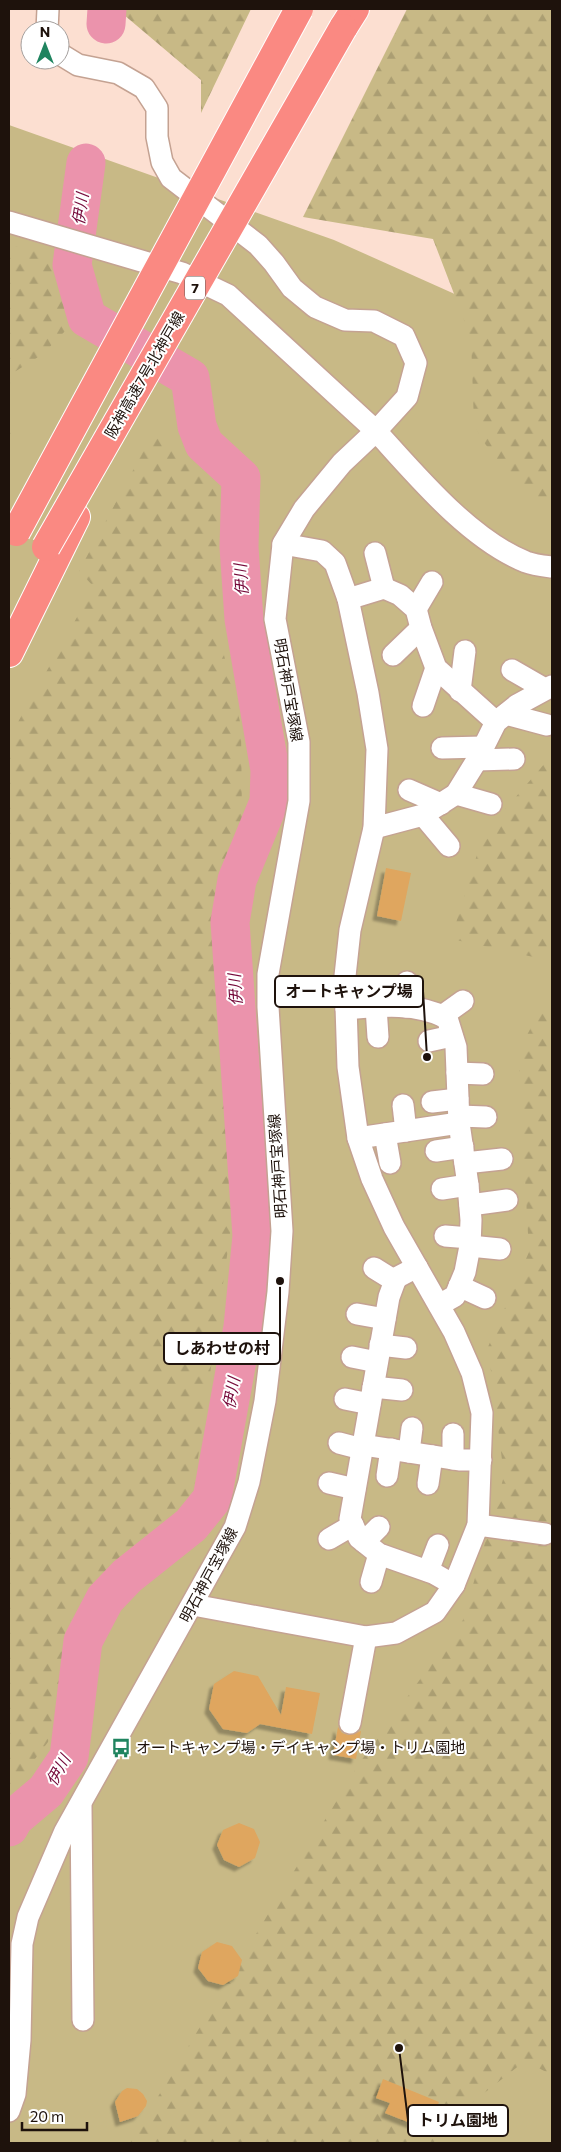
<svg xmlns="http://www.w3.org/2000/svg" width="561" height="2152" font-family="Commissioner,'Noto Sans JP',sans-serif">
  <defs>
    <pattern id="forest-firs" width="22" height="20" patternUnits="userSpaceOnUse" patternTransform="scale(1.25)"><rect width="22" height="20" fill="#c8b986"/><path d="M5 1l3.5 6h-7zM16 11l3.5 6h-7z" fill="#ab9e72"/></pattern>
    <filter id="shadow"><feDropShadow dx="-4.5" dy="4.5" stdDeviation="1" flood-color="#0004"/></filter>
  </defs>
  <rect width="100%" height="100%" fill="#fcdfd1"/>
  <path fill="#c8b986" d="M 9,125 L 334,240 L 486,308 L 552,419 L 552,2143 L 9,2143 Z"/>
  <g fill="url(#forest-firs)">
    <path d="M 117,9 L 251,9 L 201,113 L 201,80 Z"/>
    <path d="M 407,9 L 552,9 L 552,512 L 513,479 L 482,440 L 474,424 L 471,338 L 433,239 L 303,217 Z"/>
    <path d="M 9,245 L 59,256 L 76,284 L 79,300 L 67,329 L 43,354 L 16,371 L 9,386 L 11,435 L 9,441 Z"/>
    <path d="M 152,435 L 198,454 L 210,466 L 227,510 L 228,563 L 218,630 L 241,726 L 242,820 L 219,933 L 233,1214 L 194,1486 L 188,1501 L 74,1603 L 48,1742 L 9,1793 L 9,738 L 94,587 L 79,571 Z"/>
    <path d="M 552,755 L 552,961 L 451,939 L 483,835 Z"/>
    <path d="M 552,988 L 552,2075 L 525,2061 L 469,2105 L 440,2143 L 130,2143 L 358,1765 L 463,1620 L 504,1476 L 488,1347 L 529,1252 L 518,1052 Z"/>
  </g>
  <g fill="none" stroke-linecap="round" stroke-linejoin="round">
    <g stroke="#eb93ac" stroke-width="39">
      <path d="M 106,24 L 107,9"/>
      <path d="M 9,1827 L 14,1818 L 46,1791 L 69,1757 L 83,1641 L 105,1599 L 127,1576 L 191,1525 L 212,1499 L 243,1327 L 252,1236 L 230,922 L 237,880 L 269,802 L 270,770 L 244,619 L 239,547 L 241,478 L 204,444 L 197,426 L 190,378 L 87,318 L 72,265 L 86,163"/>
    </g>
  </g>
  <g fill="#dfa65f" filter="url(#shadow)">
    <path d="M 386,868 L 411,873 L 401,921 L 377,916 Z"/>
    <path d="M 234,1671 L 258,1676 L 281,1715 L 286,1687 L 320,1693 L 312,1734 L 260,1724 L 247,1733 L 223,1729 L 209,1709 L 214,1684 Z"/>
    <path d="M 338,1727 L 342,1733 L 348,1735 L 361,1731 L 356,1759 L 333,1755 Z"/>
    <path d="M 239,1823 L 254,1829 L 260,1842 L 255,1858 L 239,1867 L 224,1860 L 217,1845 L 223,1830 Z"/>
    <path d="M 217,1942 L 232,1946 L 242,1960 L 238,1976 L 223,1985 L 208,1981 L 198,1968 L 202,1952 Z"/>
    <path d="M 383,2079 L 439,2102 L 428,2130 L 385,2113 L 390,2103 L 376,2098 Z"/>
    <path d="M 127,2088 L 137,2089 L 143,2094 L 147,2101 L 146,2106 L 138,2116 L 120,2122 L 115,2102 L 122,2091 Z"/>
  </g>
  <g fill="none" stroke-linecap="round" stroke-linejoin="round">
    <defs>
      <g id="minor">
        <path d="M 47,30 L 48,9"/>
        <path d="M 9,222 L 182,273 L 228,295 L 376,431 L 407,397 L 416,363 L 404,336 L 374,321 L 345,320 L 315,307 L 292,288 L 274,263 L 258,245 L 171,178 L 162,162 L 157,137 L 157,108 L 144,88 L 118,73 L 78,65 L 60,54"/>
        <path d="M 375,553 L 384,588"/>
        <path d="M 348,599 L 384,588 L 400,595 L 416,609 L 421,628 L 436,668 L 496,722"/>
        <path d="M 416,609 L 432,582"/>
        <path d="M 393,655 L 421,628"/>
        <path d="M 512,670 L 545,689"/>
        <path d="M 460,691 L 465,651"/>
        <path d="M 423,706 L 436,668"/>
        <path d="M 506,714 L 547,725"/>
        <path d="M 442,748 L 483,747"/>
        <path d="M 477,760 L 514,759"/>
        <path d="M 409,790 L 441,804"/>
        <path d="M 456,794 L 491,804"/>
        <path d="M 423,815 L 449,846"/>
        <path d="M 374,828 L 423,815 L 456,794 L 477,760 L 496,722 L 517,705 L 552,686"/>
        <path d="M 376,1007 L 378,1037"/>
        <path d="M 406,1007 L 407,982"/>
        <path d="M 346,1009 C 380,1006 415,1002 447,1018 L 456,1047 L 459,1123 L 468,1185 L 471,1220 L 470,1246 L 465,1272 L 455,1296 L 439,1305"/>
        <path d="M 442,1016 L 463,1001"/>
        <path d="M 429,1041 L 452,1036"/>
        <path d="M 457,1073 L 483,1074"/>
        <path d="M 432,1102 L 458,1099"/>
        <path d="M 403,1105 L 406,1131"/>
        <path d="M 459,1116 L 486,1117"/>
        <path d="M 385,1134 L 390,1163"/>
        <path d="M 358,1138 L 459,1123"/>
        <path d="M 436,1151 L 463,1147"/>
        <path d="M 465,1163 L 502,1159"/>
        <path d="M 442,1189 L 468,1185"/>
        <path d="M 470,1205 L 507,1200"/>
        <path d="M 445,1236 L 470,1238"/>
        <path d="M 470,1246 L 500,1249"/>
        <path d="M 417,1267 L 396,1278 L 389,1297 L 350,1519 L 359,1538 L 379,1554 L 433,1573 L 454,1585"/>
        <path d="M 374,1268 L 395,1281"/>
        <path d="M 459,1286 L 485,1298"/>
        <path d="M 357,1314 L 385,1319"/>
        <path d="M 380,1345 L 406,1348"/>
        <path d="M 352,1357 L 377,1362"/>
        <path d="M 373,1387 L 402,1390"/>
        <path d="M 345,1399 L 370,1404"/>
        <path d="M 453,1434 L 453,1459"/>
        <path d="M 339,1443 L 362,1449"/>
        <path d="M 363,1445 L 459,1460 L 481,1460"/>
        <path d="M 409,1452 L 412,1428"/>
        <path d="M 387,1476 L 391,1449"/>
        <path d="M 329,1483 L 355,1489"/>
        <path d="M 428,1484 L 432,1456"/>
        <path d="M 478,1525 L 545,1534"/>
        <path d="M 329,1539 L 353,1525"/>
        <path d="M 364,1542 L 379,1527"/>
        <path d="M 428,1571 L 438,1545"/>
        <path d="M 371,1582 L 379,1554"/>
        <path d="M 193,1605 L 366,1637 L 396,1633 L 435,1612 L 454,1585 L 478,1525 L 482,1413 L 472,1373 L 454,1332 L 394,1227 L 372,1179 L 358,1138 L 348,1067 L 345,976 L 350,930 L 374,828 L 377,749 L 368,693 L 348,599 L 335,563 L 322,551 L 283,544"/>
        <path d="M 350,1723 L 366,1637"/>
        <path d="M 81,1806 L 83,2020"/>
        <path d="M 9,2111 L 15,2094 L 20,2040 L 22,1944 L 28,1917 L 65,1831 L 235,1527 L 249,1482 L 265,1401 L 278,1292 L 282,1231 L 268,1007 L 268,974 L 299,801 L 299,742 L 275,619 L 283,544 L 304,509 L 342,463 L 376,431 C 417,476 469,539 526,562 C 534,565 544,566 552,567"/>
      </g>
      <g id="highway">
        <path d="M 343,28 L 355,9"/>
        <path d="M 9,653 L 76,517"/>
      </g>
    </defs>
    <use href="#minor" stroke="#c4a292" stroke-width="24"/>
    <use href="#highway" stroke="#fff" stroke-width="30"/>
    <use href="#minor" stroke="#fff" stroke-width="21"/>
    <use href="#highway" stroke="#fa8982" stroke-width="28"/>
    <defs>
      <g id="highway-bridge">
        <path d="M 16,532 L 299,9"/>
        <path d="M 46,547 L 343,28"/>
      </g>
    </defs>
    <use href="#highway-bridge" stroke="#fff" stroke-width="30" stroke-linecap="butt"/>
    <use href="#highway-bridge" stroke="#fa8982" stroke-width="28"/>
  </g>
  <defs>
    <symbol id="bus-bare" viewBox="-9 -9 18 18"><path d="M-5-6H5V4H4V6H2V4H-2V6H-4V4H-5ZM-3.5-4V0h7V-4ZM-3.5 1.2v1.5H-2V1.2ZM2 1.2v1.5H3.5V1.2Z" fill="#1f845f" stroke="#fff" stroke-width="2.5" paint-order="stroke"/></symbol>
  </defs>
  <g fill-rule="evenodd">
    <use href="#bus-bare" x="107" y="1734" width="28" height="28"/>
  </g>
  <g text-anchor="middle" stroke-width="4" stroke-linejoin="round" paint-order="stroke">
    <rect fill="#fff" stroke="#625955" stroke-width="1" x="185" y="276.5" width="20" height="23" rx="4"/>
    <g font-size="14" font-weight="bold" fill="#1e120c">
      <text x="195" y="293">7</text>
    </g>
    <g font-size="15" fill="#1e120c" stroke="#fff">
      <text transform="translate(145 375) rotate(-60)" y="5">阪神高速7号北神戸線</text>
      <text transform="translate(288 690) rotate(80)" y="5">明石神戸宝塚線</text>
      <text transform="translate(278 1166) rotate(-94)" y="5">明石神戸宝塚線</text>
      <text transform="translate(209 1575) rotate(-62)" y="5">明石神戸宝塚線</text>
    </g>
    <g font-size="15" fill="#1e120c" stroke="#fff" text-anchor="start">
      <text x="136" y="1753">オートキャンプ場・デイキャンプ場・トリム園地</text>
    </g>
    <g font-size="16" font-style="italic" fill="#750a3a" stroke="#fff">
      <text transform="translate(80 209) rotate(-82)" y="6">伊川</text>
      <text transform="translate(241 580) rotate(-94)" y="6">伊川</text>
      <text transform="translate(235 990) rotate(-94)" y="6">伊川</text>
      <text transform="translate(231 1393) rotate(-80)" y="6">伊川</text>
      <text transform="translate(58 1770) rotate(-61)" y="6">伊川</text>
    </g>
  </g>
  <path fill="none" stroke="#1e120c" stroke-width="2" d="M427 1057L423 991M280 1281L280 1349M399 2048L408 2120"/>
  <g fill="#1e120c" stroke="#fff" stroke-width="2">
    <circle cx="427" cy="1057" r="5"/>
    <circle cx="280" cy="1281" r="5"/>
    <circle cx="399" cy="2048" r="5"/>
  </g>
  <g fill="#fff" stroke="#1e120c" stroke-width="2">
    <rect x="275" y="976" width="148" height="31" rx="5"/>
    <rect x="164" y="1333" width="116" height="31" rx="5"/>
    <rect x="408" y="2105" width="100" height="31" rx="5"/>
  </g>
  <g font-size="16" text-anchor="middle" font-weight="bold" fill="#1e120c">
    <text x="349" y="997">オートキャンプ場</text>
    <text x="222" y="1354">しあわせの村</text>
    <text x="458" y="2126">トリム園地</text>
  </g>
  <rect width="561" height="2152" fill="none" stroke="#1e120c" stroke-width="20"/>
  <g transform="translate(45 45)"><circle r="24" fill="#ffffff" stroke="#a5a09e"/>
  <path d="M0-4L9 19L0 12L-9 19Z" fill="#1f845f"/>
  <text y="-8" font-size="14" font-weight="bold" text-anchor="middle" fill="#1e120c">N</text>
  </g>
  <path d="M22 2122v8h65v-8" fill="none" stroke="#1e120c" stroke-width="2.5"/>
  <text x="30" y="2122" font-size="15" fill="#1e120c" stroke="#ffffff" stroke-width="4" paint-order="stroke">20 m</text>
</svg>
